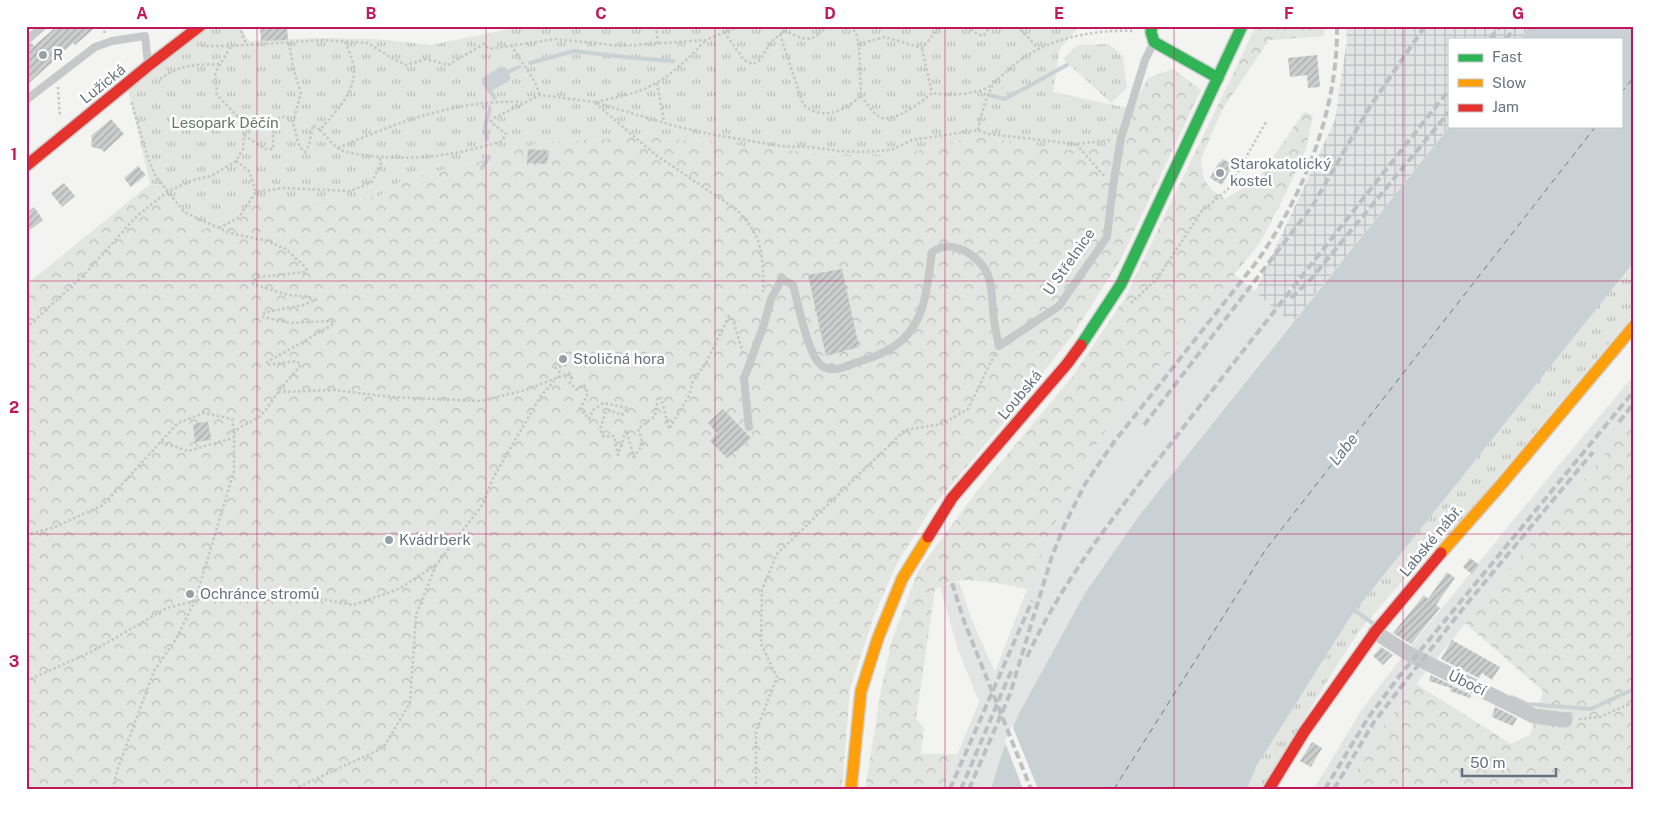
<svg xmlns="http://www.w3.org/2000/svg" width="1660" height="815" font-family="'Public Sans',sans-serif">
  <defs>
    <pattern id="industrial-grid" width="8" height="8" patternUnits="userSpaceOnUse" patternTransform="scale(1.25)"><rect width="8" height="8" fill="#e3e4e4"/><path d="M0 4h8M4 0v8" fill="none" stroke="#bcbdbe"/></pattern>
    <pattern id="grass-tufts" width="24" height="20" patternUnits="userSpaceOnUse" patternTransform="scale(1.25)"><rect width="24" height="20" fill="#e2e5e0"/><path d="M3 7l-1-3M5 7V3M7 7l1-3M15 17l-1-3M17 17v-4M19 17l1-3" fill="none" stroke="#bbbebb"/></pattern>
    <pattern id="forest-crowns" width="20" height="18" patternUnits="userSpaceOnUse" patternTransform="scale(1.25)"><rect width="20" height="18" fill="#e2e5e0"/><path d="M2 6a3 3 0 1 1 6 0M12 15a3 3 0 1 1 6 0" fill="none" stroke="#bbbebb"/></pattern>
    <pattern id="building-hatch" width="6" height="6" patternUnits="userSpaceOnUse" patternTransform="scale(1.25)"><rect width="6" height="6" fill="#cccdcd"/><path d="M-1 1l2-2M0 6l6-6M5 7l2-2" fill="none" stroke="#a9abac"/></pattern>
  </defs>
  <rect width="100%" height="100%" fill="#f3f3f1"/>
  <g fill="#e3e4e4">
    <path d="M 1234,274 L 1292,323 L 1141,513 L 1085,593 L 1019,713 L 1002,753 L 991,789 L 943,789 L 979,702 L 957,647 L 940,586 L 959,582 L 971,618 L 995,672 L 1027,589 L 1069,492 L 1101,437 Z"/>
    <path d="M 1634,375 L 1634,419 L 1546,525 L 1416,684 L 1383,728 L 1346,789 L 1314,789 L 1360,712 L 1394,667 L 1524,507 Z"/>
  </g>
  <path fill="url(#industrial-grid)" d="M 1346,26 L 1530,26 L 1520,39 L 1449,39 L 1450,126 L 1292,323 L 1255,292 L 1335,120 L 1347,40 Z"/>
  <g fill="url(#grass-tufts)">
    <path d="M 204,26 L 239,26 L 249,41 L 317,38 L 376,39 L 431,45 L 525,26 L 639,26 L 668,29 L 681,26 L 1078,26 L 1078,28 L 1060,48 L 1053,92 L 1132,109 L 1112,145 L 1073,150 L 1033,146 L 979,136 L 895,156 L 855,157 L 653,137 L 543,142 L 477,162 L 404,179 L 380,196 L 349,200 L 260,202 L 197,233 L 150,184 L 127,85 Z"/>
    <path d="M 1109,44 L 1123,57 L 1127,88 L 1111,103 L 1063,59 L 1077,45 Z"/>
    <path d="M 1634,262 L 1634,314 L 1464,517 L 1407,576 L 1359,631 L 1324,686 L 1263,789 L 1247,789 L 1256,767 L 1351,616 Z"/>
  </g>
  <g fill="url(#forest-crowns)">
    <path d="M 1256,26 L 1324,26 L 1324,36 L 1269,40 L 1222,110 L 1201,159 L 1204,180 L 1212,190 L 1225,199 L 1258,179 L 1304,112 L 1313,115 L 1306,149 L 1286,193 L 1260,243 L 1101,437 L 1069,492 L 1027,589 C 998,584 963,572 935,589 L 916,719 L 924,728 L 921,754 L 957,754 L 943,789 L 865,789 L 880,696 L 891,643 L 918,571 L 976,492 L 1072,377 L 1125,298 Z"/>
    <path d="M 1173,69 L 1201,90 L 1121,259 L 1072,336 L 1004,422 L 931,509 L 896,565 L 874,616 L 850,688 L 842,789 L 26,789 L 26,285 L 150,184 L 197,233 L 260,202 L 349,200 L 380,196 L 404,179 L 477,162 L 543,142 L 653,137 L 855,157 L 895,156 L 979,136 L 1033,146 L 1073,150 L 1112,145 L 1148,78 Z"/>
    <path d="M 1634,419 L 1634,789 L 1346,789 L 1383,728 L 1416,684 L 1511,744 L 1530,735 L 1543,691 L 1465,623 Z"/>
  </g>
  <g fill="#cad1d4">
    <path d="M 1530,26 L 1634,26 L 1634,262 L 1351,616 L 1256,767 L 1247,789 L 991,789 L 1002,753 L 1019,713 L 1085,593 L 1141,513 L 1450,126 L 1621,126 L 1621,39 L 1520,39 Z"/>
    <path d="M 501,67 L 507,69 L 511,78 L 509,81 L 493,90 L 488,90 L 482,84 L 482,78 Z"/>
  </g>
  <path fill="#f3f3f1" d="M 1012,725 L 1038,789 L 1023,789 L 1005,742 Z"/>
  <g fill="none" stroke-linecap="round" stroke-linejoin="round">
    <g stroke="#cad1d4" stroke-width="4">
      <path d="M 530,63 L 574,51 L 633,58 L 673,61"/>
      <path d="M 505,73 L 519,67"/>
      <path d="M 487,87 L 495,98"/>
      <path d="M 989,95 L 1005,99 L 1067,65"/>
      <path d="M 487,139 L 485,126 L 490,110"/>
      <path d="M 482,168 L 489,157"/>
      <path d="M 1351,608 L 1374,624"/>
      <path d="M 1512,697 L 1527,704 L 1591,709 L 1634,689"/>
    </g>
    <g stroke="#677983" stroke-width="1" stroke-dasharray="6 5" stroke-linecap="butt">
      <path d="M 1621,93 L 1634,77"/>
      <path d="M 1114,789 L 1266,549 L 1596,126"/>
    </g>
  </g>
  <g fill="url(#building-hatch)">
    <path d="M 57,26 L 97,26 L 75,45 L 73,43 L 26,86 L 26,47 L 32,43 L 34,46 Z"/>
    <path d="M 260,26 L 287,26 L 288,40 L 261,41 Z"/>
    <path d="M 1317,55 L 1320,87 L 1308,88 L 1307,75 L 1290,77 L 1288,58 Z"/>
    <path d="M 111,119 L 124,134 L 104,152 L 101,149 L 95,148 L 91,146 L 92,138 L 91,136 Z"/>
    <path d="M 528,149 L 549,151 L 547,164 L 527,163 Z"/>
    <path d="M 1223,159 L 1233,165 L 1222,185 L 1210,178 L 1219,162 L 1220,163 Z"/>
    <path d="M 138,166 L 146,175 L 131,187 L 124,178 Z"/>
    <path d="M 64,183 L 75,196 L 62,207 L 51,193 Z"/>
    <path d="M 34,207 L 43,220 L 26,233 L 26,213 Z"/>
    <path d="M 842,269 L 859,347 L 826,356 L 808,275 Z"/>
    <path d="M 723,409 L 751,438 L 736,452 L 735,451 L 727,458 L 710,441 L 717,433 L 708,423 Z"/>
    <path d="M 203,422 L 208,422 L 211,440 L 195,442 L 193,424 Z"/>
    <path d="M 1470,558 L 1479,565 L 1472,574 L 1463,567 Z"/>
    <path d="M 1447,572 L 1455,578 L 1436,605 L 1440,608 L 1411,644 L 1393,633 L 1424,595 L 1428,599 Z"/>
    <path d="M 1452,640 L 1500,667 L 1492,680 L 1482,673 L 1479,678 L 1441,659 Z"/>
    <path d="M 1381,647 L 1393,655 L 1383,665 L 1373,656 Z"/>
    <path d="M 1431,675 L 1471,695 L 1470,698 L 1450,691 L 1451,688 L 1429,681 Z"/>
    <path d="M 1495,707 L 1517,718 L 1513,726 L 1492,717 Z"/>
    <path d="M 1312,742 L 1322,748 L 1311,767 L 1300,761 Z"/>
  </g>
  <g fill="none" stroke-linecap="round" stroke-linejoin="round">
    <defs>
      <g id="fast">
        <path d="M 1152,26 L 1151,32 L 1154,42 L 1218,78"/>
        <path d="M 1081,345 L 1121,284 L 1242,26"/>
      </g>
      <g id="slow">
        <path d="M 1441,553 L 1500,486 L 1634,326"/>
        <path d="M 851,789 L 861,691 L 878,638 L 902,579 L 928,537"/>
      </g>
      <g id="jam">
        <path d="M 26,166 L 148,66 L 200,26"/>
        <path d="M 928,537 L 952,498 L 1067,364 L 1081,345"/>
        <path d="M 1269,789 L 1304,732 L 1375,632 L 1441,553"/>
      </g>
    </defs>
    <use href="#fast" stroke="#cfcfcf" stroke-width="14"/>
    <use href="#slow" stroke="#cfcfcf" stroke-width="14"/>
    <use href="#jam" stroke="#cfcfcf" stroke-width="14"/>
    <g stroke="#c5c6c6" stroke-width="2.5" stroke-dasharray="2.5 2.5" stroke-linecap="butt">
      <path d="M 104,26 L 105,29 L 104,35"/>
      <path d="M 239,26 L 246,44"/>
      <path d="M 656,26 L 658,44"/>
      <path d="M 815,26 L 821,32 L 829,26"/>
      <path d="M 850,26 L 856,33 L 859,44 L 885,37 L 922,48 L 934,34 L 942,26"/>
      <path d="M 967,26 L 974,32 L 982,36 L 986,33 L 990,26"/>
      <path d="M 1017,26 L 1038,48"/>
      <path d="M 724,32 L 744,60 L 753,64 L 760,60 L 771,42 L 784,31 C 800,36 808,45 821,32"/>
      <path d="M 780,34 L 803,104 C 822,122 844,111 861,96 L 859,44"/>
      <path d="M 345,42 C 349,51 354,62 354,72 C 353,96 334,113 320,130 C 326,135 332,145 339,149 C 346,153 357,154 365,155 C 412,162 457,155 502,141 L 506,134 L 491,122 L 492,119 L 540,95 L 594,102 L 675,126 L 715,135 L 781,146 L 810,147 L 839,151 L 864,152 L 891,150 L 912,140 L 978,130 L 988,134 L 1076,144 L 1112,140"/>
      <path d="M 289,43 L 294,71 L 301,93 L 293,122"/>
      <path d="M 511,45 L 535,82 L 540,95"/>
      <path d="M 201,46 L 231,46 L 323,40 L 368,43 L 393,59 L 406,65 L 426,59 L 448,65 L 484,44 L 489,49 L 556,39 L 622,46 L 706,40 L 740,26"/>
      <path d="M 922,49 L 932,93"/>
      <path d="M 160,79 C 182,64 194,65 220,64"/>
      <path d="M 657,83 L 664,122"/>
      <path d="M 58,87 L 60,117"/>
      <path d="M 861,96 C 866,102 872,113 880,117 C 893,124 922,102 932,93 C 951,96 976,95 992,85"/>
      <path d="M 596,102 C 611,98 627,96 641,90 C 666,81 688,59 706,40"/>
      <path d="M 595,103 L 656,155 L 737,210 C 743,217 752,227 756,236 C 763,250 764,276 763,292"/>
      <path d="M 978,130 C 981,115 985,100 992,86 C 995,81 1002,76 1006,72 C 1038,40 1090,29 1135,31"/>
      <path d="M 244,135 L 265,149 L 273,149 L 273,124 L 279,118 L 286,116 C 299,123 293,143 305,152 L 309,145 L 313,125 L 320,130"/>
      <path d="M 1076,144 L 1105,177"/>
      <path d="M 338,148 C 396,123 457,99 522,102"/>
      <path d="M 236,161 L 249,171 L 256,192"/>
      <path d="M 219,228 L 238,218 L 256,192 L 283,188 L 350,191 L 372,182 L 381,163 L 379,157"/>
      <path d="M 1131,303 L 1157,279 L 1201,212 L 1228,189 L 1266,122"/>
      <path d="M 26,328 L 83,276 L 136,217 L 167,192 L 193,180 L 211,176 L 236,161 L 243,149 L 244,135 L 240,119 L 217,95 L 215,73 L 231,46"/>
      <path d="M 560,360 L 565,361 L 567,365 L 555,368 L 555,364 Z"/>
      <path d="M 558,378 L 560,368"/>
      <path d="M 278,392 L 334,390 L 392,397 L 480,401 L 526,390 L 569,373 L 571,377 L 570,383 L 577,390 L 584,385 L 588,393 L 580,409 L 589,419 L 593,410 L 603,403 L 628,408 L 622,415 L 609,410 L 606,411 L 600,429 L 604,437 L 614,436 L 618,455 L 626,430 L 634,457 L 643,444 L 638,429 L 655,416 L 658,397 L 661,398 L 669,429 L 689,396 L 693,381 L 706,363 L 729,316 L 733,320 L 743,353"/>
      <path d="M 161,442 L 188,451 L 233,438"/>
      <path d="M 26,535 L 55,527 L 103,505 L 178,423 L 204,413 L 232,419 L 234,431"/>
      <path d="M 26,681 L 91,652 L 167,608 L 195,601 L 221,591 L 284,592 L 353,605 L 399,589 L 437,564 L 483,504 L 492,480 L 540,397 L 554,381"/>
      <path d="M 1579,719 L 1600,717 L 1634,702"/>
      <path d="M 113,789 L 117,771 L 154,671 L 176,639 L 195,601 L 234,471 L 234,431 L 259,417 L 265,411 L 281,388 L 301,365 L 296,361 L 267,365 L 267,362 L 329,327 L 334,323 L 331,321 L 291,323 L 263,317 L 262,315 L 266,312 L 303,305 L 316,300 L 309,297 L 288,295 L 256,285 L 253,284 L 253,280 L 260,277 L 305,272 L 307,270 L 305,267 L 286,249 L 267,241 L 230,233 L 184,212 L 155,175 L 148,158 L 131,101"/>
      <path d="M 294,789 L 383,748 L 410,703 L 416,615 L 436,565"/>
      <path d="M 756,789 L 756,731 L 777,677 L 761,644 L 762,590 L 777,554 L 905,430 L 942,424 L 968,409 L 995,354"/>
    </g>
    <g stroke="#c7c8c9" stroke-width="8">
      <path d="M 26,41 L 43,26"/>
      <path d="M 26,100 L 95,47 L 112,41 L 145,36 L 148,63"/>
      <path d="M 749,427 L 744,379 L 764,324 L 771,299 L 782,279 L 793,285 C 798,303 808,356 822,366 C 832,373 845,367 855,363 C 863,360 872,358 880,354 C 925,335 926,295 932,252 C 943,245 953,245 965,251 C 996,269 990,288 994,319 C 995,328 997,337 999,346 L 1059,306 L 1107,237 L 1113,186 L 1121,138 L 1145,60 L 1154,42"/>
    </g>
    <path stroke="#c7c8c9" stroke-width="15" d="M 1375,632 L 1409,654 L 1534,716 L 1565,720"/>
    <use href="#fast" stroke="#30b455" stroke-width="11"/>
    <use href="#slow" stroke="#ff9f0a" stroke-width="11"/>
    <use href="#jam" stroke="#e5322d" stroke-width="11"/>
    <g stroke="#bebfc0" stroke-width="4" stroke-dasharray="8 4" stroke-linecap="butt">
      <path d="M 1490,39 L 1500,26"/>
      <path d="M 1506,39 L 1516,26"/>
      <path d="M 1291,298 L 1311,279 L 1344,239 L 1449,112"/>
      <path d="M 1619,422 L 1634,403"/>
      <path d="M 1144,425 L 1313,205 L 1369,108 L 1425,26"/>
      <path d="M 952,583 L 964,621 L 1031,789"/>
      <path d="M 1027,657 C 1067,570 1131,496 1189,420 C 1275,310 1362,200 1449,90"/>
      <path d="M 950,789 L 1032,601"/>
      <path d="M 961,789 L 1012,669"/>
      <path d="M 969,789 L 1010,694 L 1052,556 L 1065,524 L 1085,484 L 1114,442 L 1258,260 C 1305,192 1338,109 1337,26"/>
      <path d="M 1325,789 L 1368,718 L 1401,674 L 1634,391"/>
      <path d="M 1334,789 L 1374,722 L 1408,678 L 1465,606 L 1593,452"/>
    </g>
  </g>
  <path fill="none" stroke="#c2185b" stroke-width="1" stroke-opacity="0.55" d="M 257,26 L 257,789M 486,26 L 486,789M 715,26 L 715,789M 945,26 L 945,789M 1174,26 L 1174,789M 1403,26 L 1403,789M 26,281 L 1634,281M 26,534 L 1634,534"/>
  <g fill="#979fa7" stroke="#fff" stroke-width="2">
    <circle cx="43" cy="55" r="5"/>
    <circle cx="1220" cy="173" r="5"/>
    <circle cx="563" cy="359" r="5"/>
    <circle cx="389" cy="540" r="5"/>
    <circle cx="190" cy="594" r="5"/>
  </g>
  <g text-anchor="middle" stroke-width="5" stroke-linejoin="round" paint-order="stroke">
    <g font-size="15" fill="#66727f" stroke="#fff" text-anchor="start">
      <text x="53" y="60">R</text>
      <text x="1230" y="169">Starokatolický<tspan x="1230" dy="17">kostel</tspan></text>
      <text x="573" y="364">Stoličná hora</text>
      <text x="399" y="545">Kvádrberk</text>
      <text x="200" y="599">Ochránce stromů</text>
    </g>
    <g font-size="15" fill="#66727f" stroke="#fff">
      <text transform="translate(103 84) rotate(-39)" y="5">Lužická</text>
      <text transform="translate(1069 262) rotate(-55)" y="5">U Střelnice</text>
      <text transform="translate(1020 395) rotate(-50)" y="5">Loubská</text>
      <text transform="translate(1431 541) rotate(-50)" y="5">Labské nábř.</text>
      <text transform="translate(1467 683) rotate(26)" y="5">Úbočí</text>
    </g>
    <g font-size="15" fill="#667664" stroke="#fff">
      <text x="225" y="128">Lesopark Děčín</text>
    </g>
    <g font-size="16" font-style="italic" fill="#677983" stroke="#fff">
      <text transform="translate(1343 449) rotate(-52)" y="6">Labe</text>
    </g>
  </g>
  <rect width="1660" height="815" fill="none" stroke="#ffffff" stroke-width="55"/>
  <rect x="1448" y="38" width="175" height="90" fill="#ffffff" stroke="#c2c7cc"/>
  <rect x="1458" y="54" width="25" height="8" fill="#30b455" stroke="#c2c7cc"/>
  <text x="1492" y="62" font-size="15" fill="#66727f">Fast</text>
  <rect x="1458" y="79" width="25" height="8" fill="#ff9f0a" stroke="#c2c7cc"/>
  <text x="1492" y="88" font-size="15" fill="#66727f">Slow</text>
  <rect x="1458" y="104" width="25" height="8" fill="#e5322d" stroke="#c2c7cc"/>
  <text x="1492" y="112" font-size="15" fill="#66727f">Jam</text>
  <path d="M1462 768v8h94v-8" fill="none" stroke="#66727f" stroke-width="2.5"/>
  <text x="1470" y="768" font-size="15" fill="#66727f" stroke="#ffffff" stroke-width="4" paint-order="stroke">50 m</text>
  <rect x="28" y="28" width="1604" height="760" fill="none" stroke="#c2185b" stroke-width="2"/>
  <g font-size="16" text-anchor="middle" font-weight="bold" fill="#c2185b">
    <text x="142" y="19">A</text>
    <text x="371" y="19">B</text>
    <text x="601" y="19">C</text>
    <text x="830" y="19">D</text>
    <text x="1059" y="19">E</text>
    <text x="1289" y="19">F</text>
    <text x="1518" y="19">G</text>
    <text x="14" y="160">1</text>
    <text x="14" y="413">2</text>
    <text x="14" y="667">3</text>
  </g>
</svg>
